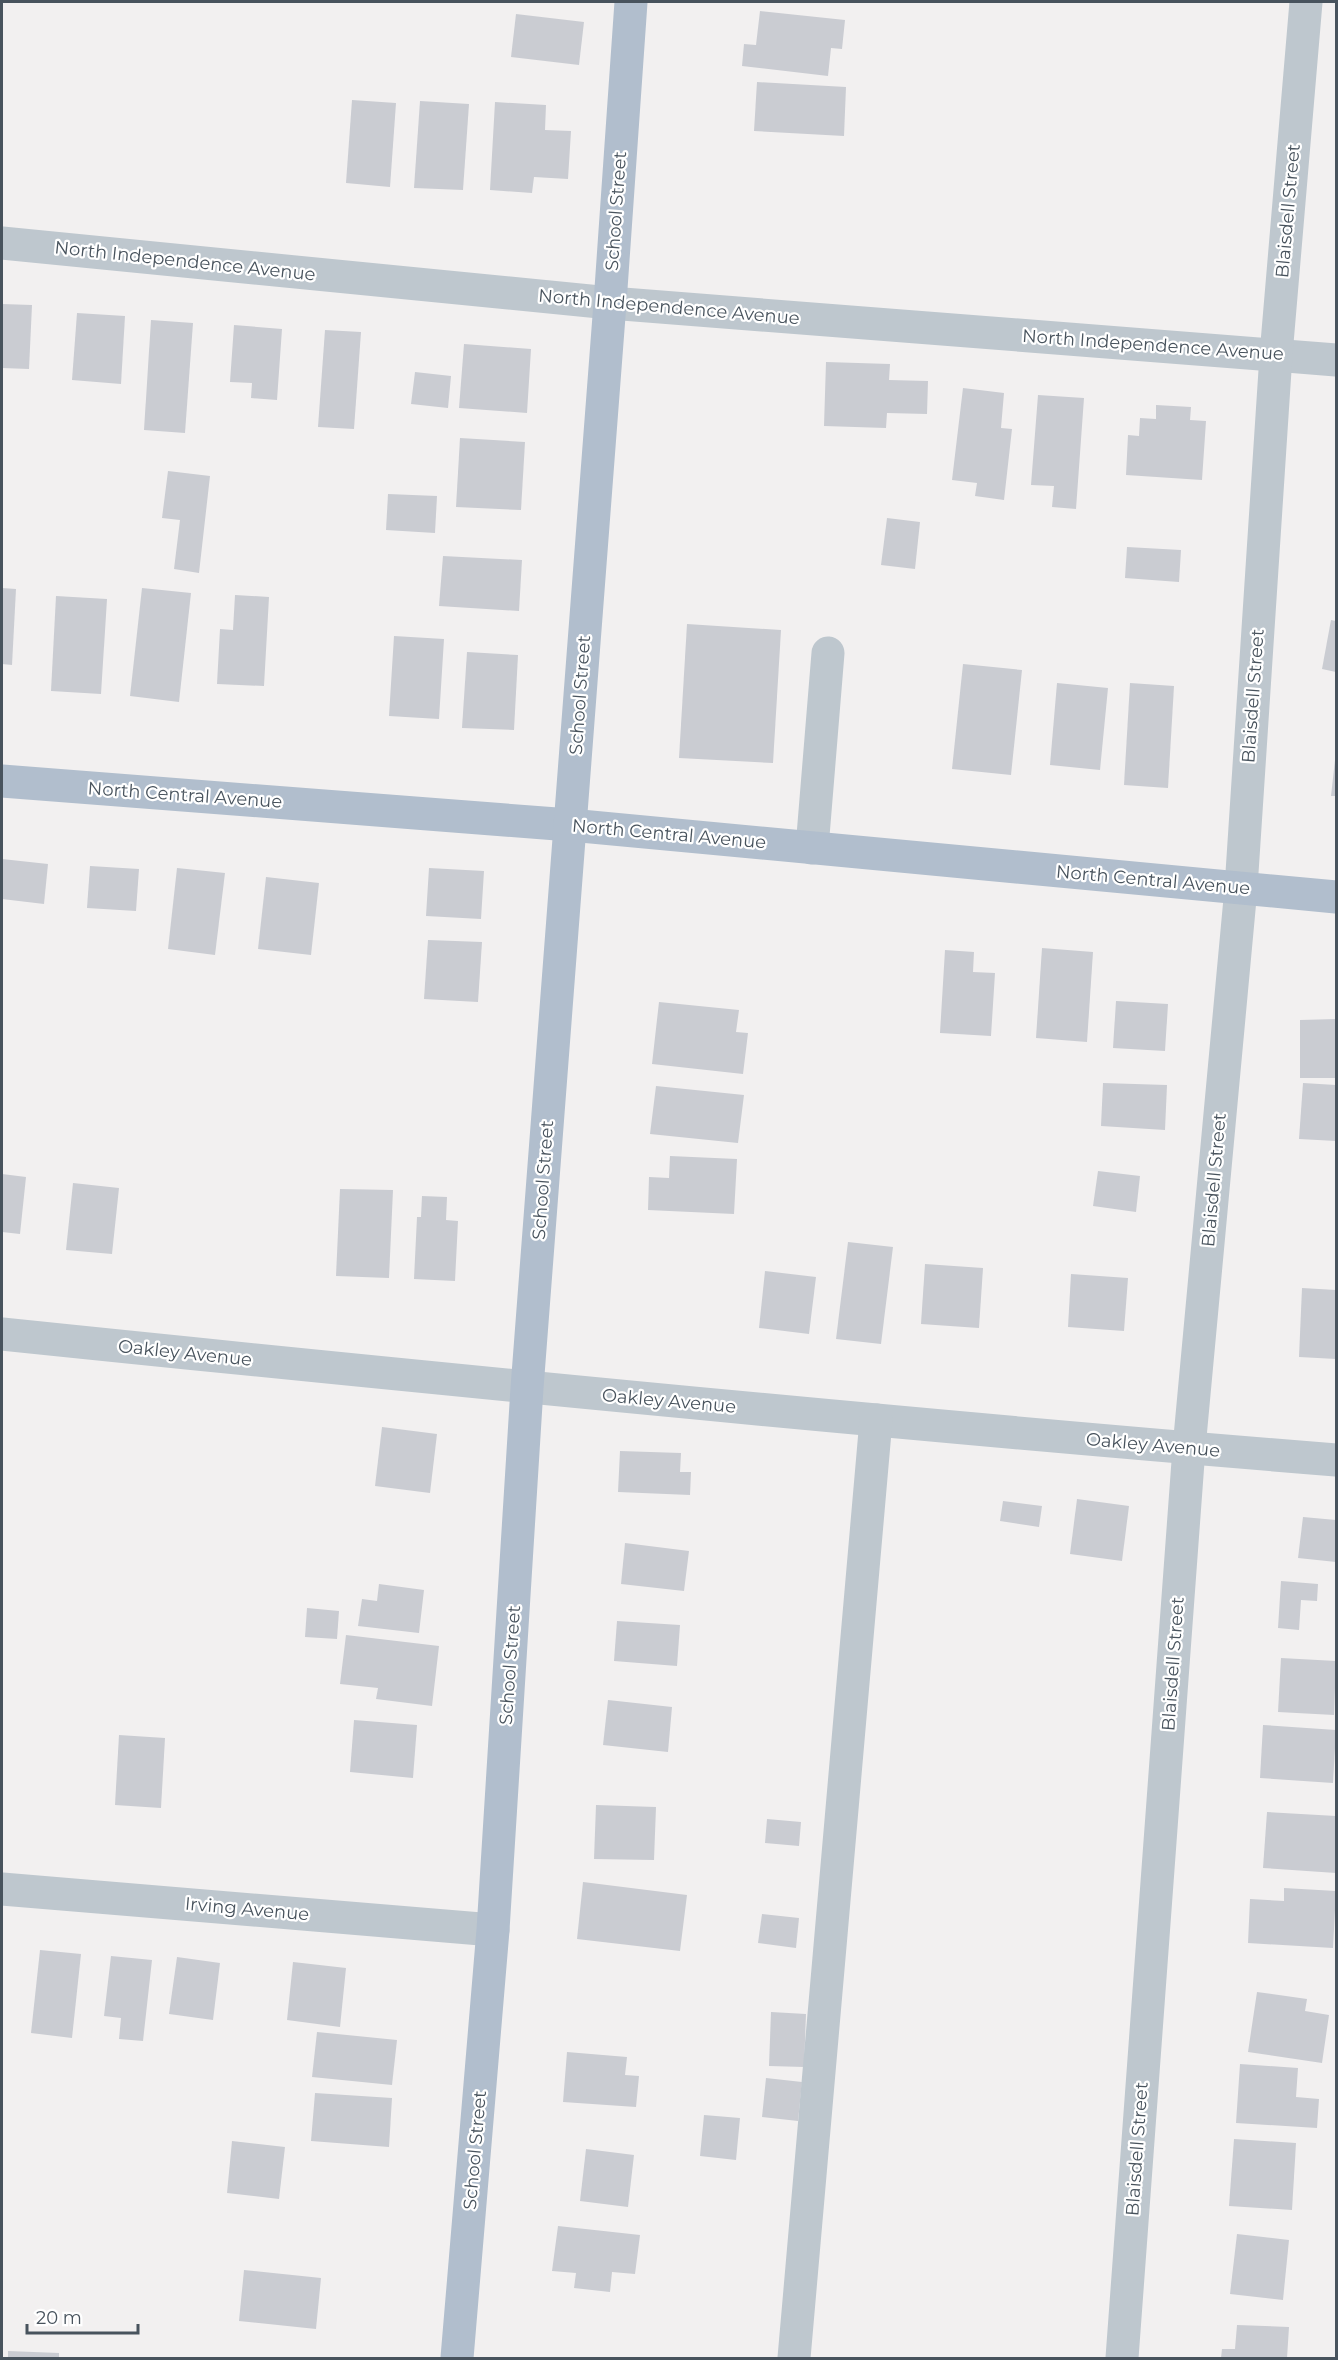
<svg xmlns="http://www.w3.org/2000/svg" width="1338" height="2360" font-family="Montserrat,sans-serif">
  <rect width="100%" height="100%" fill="#f2f0f0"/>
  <g fill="#caccd2">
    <path d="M 760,11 L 845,20 L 842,49 L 831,48 L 828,76 L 742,66 L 744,44 L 756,45 Z"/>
    <path d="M 516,14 L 584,22 L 579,65 L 511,57 Z"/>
    <path d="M 757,82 L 846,87 L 844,136 L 754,131 Z"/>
    <path d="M 352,100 L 396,103 L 390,187 L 346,183 Z"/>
    <path d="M 420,101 L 469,104 L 463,190 L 414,188 Z"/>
    <path d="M 495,102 L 546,105 L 545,130 L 571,131 L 568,179 L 534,177 L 532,193 L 490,190 Z"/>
    <path d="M 2,304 L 32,305 L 29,369 L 2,368 Z"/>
    <path d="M 77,313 L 125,316 L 121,384 L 72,380 Z"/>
    <path d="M 151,320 L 193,323 L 185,433 L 144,430 Z"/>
    <path d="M 234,325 L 282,329 L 277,400 L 251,398 L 252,383 L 230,382 Z"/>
    <path d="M 325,330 L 361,332 L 354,429 L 318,427 Z"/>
    <path d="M 464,344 L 531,349 L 527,413 L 459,408 Z"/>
    <path d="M 826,362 L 890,364 L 889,380 L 928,381 L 927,414 L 887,413 L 886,428 L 824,426 Z"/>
    <path d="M 415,372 L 451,376 L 448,408 L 411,404 Z"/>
    <path d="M 963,388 L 1004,393 L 1001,428 L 1012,429 L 1004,500 L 975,496 L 977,483 L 952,480 Z"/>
    <path d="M 1038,395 L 1084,398 L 1076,509 L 1052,507 L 1054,486 L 1031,485 Z"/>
    <path d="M 1156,405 L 1191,407 L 1190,420 L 1206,421 L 1202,480 L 1126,475 L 1128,435 L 1139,436 L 1140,418 L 1156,419 Z"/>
    <path d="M 460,438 L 525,442 L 521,510 L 456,507 Z"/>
    <path d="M 168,471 L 210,476 L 199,573 L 174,569 L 180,520 L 162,518 Z"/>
    <path d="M 388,494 L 437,496 L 435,533 L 386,530 Z"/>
    <path d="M 887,518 L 920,522 L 915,569 L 881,565 Z"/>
    <path d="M 1127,547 L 1181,550 L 1179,582 L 1125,578 Z"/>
    <path d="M 443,556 L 522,560 L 519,611 L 439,606 Z"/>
    <path d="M 2,588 L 16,589 L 12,665 L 2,664 Z"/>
    <path d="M 142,588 L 191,593 L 179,702 L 130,696 Z"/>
    <path d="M 235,595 L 269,597 L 264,686 L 217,684 L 220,629 L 233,630 Z"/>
    <path d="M 56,596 L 107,599 L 101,694 L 51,691 Z"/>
    <path d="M 1331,620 L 1336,621 L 1336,672 L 1322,669 Z"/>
    <path d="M 687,624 L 781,630 L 773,763 L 679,758 Z"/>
    <path d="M 394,636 L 444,639 L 439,719 L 389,716 Z"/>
    <path d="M 467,652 L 518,655 L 514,730 L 462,728 Z"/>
    <path d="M 963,664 L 1022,670 L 1011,775 L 952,769 Z"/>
    <path d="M 1057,683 L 1108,688 L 1100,770 L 1050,765 Z"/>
    <path d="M 1130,683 L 1174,686 L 1168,788 L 1124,785 Z"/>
    <path d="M 1335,760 L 1336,760 L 1336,796 L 1331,796 Z"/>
    <path d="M 2,859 L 48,864 L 44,904 L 2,899 Z"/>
    <path d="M 90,866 L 139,869 L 136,911 L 87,908 Z"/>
    <path d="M 177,868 L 225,873 L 215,955 L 168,949 Z"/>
    <path d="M 429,868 L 484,871 L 481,919 L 426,916 Z"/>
    <path d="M 266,877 L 319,883 L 311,955 L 258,949 Z"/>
    <path d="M 428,940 L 482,942 L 478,1002 L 424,999 Z"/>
    <path d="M 1042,948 L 1093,952 L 1087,1042 L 1036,1038 Z"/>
    <path d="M 945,950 L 974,952 L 973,972 L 995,973 L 991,1036 L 940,1033 Z"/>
    <path d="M 1116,1001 L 1168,1004 L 1165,1051 L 1113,1048 Z"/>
    <path d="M 659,1002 L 739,1010 L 736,1032 L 748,1033 L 743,1074 L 652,1064 Z"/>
    <path d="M 1336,1019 L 1336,1078 L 1300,1078 L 1300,1020 Z"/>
    <path d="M 1103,1083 L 1167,1085 L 1165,1130 L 1101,1126 Z"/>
    <path d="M 1303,1083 L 1336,1085 L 1336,1141 L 1299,1139 Z"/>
    <path d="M 656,1086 L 744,1095 L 738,1143 L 650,1134 Z"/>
    <path d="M 670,1156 L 737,1159 L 734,1214 L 648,1210 L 649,1177 L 669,1178 Z"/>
    <path d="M 1098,1171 L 1140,1176 L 1136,1212 L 1093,1206 Z"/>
    <path d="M 2,1174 L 26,1177 L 20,1234 L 2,1232 Z"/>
    <path d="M 73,1183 L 119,1188 L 112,1254 L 66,1250 Z"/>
    <path d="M 340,1189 L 393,1190 L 389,1278 L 336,1276 Z"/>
    <path d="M 422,1196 L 447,1197 L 446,1220 L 458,1221 L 455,1281 L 414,1279 L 417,1217 L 421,1217 Z"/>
    <path d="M 848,1242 L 893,1247 L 881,1344 L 836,1339 Z"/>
    <path d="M 925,1264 L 983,1268 L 979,1328 L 921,1324 Z"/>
    <path d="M 765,1271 L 816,1277 L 809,1334 L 759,1328 Z"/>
    <path d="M 1071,1274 L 1128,1278 L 1124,1331 L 1068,1327 Z"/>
    <path d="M 1302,1288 L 1336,1290 L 1336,1359 L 1299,1357 Z"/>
    <path d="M 382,1427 L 437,1434 L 430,1493 L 375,1486 Z"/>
    <path d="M 620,1451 L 681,1453 L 680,1472 L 691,1472 L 690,1495 L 618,1492 Z"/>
    <path d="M 1077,1499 L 1129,1506 L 1122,1561 L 1070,1554 Z"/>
    <path d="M 1003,1501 L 1042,1506 L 1039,1527 L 1000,1521 Z"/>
    <path d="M 1303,1517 L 1336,1520 L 1336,1562 L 1298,1558 Z"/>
    <path d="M 625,1543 L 689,1551 L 684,1591 L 621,1584 Z"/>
    <path d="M 1281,1581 L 1318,1584 L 1317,1601 L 1301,1600 L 1299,1630 L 1278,1628 Z"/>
    <path d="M 379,1584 L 424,1590 L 419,1633 L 358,1626 L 362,1599 L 377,1601 Z"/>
    <path d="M 307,1608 L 339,1611 L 337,1639 L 305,1637 Z"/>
    <path d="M 617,1621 L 680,1625 L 677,1666 L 614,1661 Z"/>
    <path d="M 346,1635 L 439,1646 L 432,1706 L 376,1699 L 378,1688 L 340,1684 Z"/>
    <path d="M 1281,1658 L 1336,1661 L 1334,1715 L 1278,1712 Z"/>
    <path d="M 608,1700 L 672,1707 L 668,1752 L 603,1745 Z"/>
    <path d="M 354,1720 L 417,1725 L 413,1778 L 350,1772 Z"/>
    <path d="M 1263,1725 L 1336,1730 L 1333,1783 L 1260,1778 Z"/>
    <path d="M 119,1735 L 165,1738 L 161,1808 L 115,1805 Z"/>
    <path d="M 596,1805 L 656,1807 L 654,1860 L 594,1859 Z"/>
    <path d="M 1267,1812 L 1336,1816 L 1336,1873 L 1263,1868 Z"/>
    <path d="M 767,1819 L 801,1822 L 799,1846 L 765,1843 Z"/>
    <path d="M 583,1882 L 687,1895 L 680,1951 L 577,1939 Z"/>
    <path d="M 1284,1888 L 1336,1891 L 1333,1948 L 1248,1943 L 1250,1899 L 1284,1901 Z"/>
    <path d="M 762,1914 L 799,1918 L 796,1948 L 758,1943 Z"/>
    <path d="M 40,1950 L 81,1954 L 72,2038 L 31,2033 Z"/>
    <path d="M 111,1956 L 152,1960 L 143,2041 L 119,2039 L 121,2018 L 104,2016 Z"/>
    <path d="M 177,1957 L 220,1963 L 213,2020 L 169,2014 Z"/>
    <path d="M 293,1962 L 346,1968 L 340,2027 L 287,2020 Z"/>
    <path d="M 1257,1992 L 1307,1999 L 1305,2011 L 1329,2015 L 1322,2063 L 1248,2052 Z"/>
    <path d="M 771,2012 L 806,2014 L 804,2067 L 769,2066 Z"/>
    <path d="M 317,2032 L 397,2040 L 392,2085 L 312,2077 Z"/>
    <path d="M 567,2052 L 627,2057 L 625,2075 L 639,2076 L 636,2107 L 563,2102 Z"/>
    <path d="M 1240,2064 L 1298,2068 L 1296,2097 L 1319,2099 L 1317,2128 L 1236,2123 Z"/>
    <path d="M 766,2078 L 802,2082 L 798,2121 L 762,2117 Z"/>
    <path d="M 315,2093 L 392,2098 L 389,2147 L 311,2141 Z"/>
    <path d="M 704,2115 L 740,2118 L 736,2160 L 700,2156 Z"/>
    <path d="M 1234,2139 L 1296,2143 L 1292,2210 L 1229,2206 Z"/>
    <path d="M 232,2141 L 285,2147 L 279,2199 L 227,2193 Z"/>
    <path d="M 586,2149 L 634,2155 L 628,2207 L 580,2201 Z"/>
    <path d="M 558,2226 L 640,2235 L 635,2274 L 612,2272 L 610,2292 L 574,2288 L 576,2273 L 552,2271 Z"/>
    <path d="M 1237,2234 L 1289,2240 L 1283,2300 L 1230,2294 Z"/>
    <path d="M 244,2270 L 321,2278 L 316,2329 L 239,2321 Z"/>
    <path d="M 1237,2325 L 1289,2327 L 1287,2358 L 1221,2358 L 1222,2349 L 1235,2349 Z"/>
    <path d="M 8,2351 L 59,2353 L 59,2358 L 8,2358 Z"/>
  </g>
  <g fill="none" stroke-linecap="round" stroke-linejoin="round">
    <g stroke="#bec7ce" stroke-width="33">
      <path d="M 2,243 L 610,303 L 1336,360"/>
      <path d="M 812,848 L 828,653"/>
      <path d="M 2,1334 C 446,1380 891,1424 1336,1460"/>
      <path d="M 2,1889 L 493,1930"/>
      <path d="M 794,2358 L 876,1420"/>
      <path d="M 1122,2358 L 1189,1448 L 1241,888 L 1276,355 L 1306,2"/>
    </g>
    <g stroke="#b1becd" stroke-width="33">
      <path d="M 2,781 L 570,825 L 1336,897"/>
      <path d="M 457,2358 L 493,1930 L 527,1388 L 610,303 L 631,2"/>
    </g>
  </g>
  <g text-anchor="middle" stroke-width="4.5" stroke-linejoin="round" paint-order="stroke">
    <g font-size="18" fill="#48535d" stroke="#fff">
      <text transform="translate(616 211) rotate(-86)" y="6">School Street</text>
      <text transform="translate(1288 211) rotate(-85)" y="6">Blaisdell Street</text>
      <text transform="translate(185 261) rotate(6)" y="6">North Independence Avenue</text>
      <text transform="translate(669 307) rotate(5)" y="6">North Independence Avenue</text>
      <text transform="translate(1153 345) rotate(4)" y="6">North Independence Avenue</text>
      <text transform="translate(580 695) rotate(-86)" y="6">School Street</text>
      <text transform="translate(1253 696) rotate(-86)" y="6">Blaisdell Street</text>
      <text transform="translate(185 795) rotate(4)" y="6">North Central Avenue</text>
      <text transform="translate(669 834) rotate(5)" y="6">North Central Avenue</text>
      <text transform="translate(1153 880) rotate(5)" y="6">North Central Avenue</text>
      <text transform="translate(543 1180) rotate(-86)" y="6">School Street</text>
      <text transform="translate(1214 1180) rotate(-85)" y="6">Blaisdell Street</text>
      <text transform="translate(185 1353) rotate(6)" y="6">Oakley Avenue</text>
      <text transform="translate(669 1401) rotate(5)" y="6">Oakley Avenue</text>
      <text transform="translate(1153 1445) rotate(5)" y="6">Oakley Avenue</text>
      <text transform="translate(1173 1664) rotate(-86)" y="6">Blaisdell Street</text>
      <text transform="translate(510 1665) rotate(-86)" y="6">School Street</text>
      <text transform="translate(247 1909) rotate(5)" y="6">Irving Avenue</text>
      <text transform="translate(1137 2149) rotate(-86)" y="6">Blaisdell Street</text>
      <text transform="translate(475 2150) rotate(-85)" y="6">School Street</text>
    </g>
  </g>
  <rect width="1338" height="2360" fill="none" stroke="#48535d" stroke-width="6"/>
  <path d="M27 2324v9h111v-9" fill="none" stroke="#48535d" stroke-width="3"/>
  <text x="36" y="2324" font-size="18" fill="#48535d" stroke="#ffffff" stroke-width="4.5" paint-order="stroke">20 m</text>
</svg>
